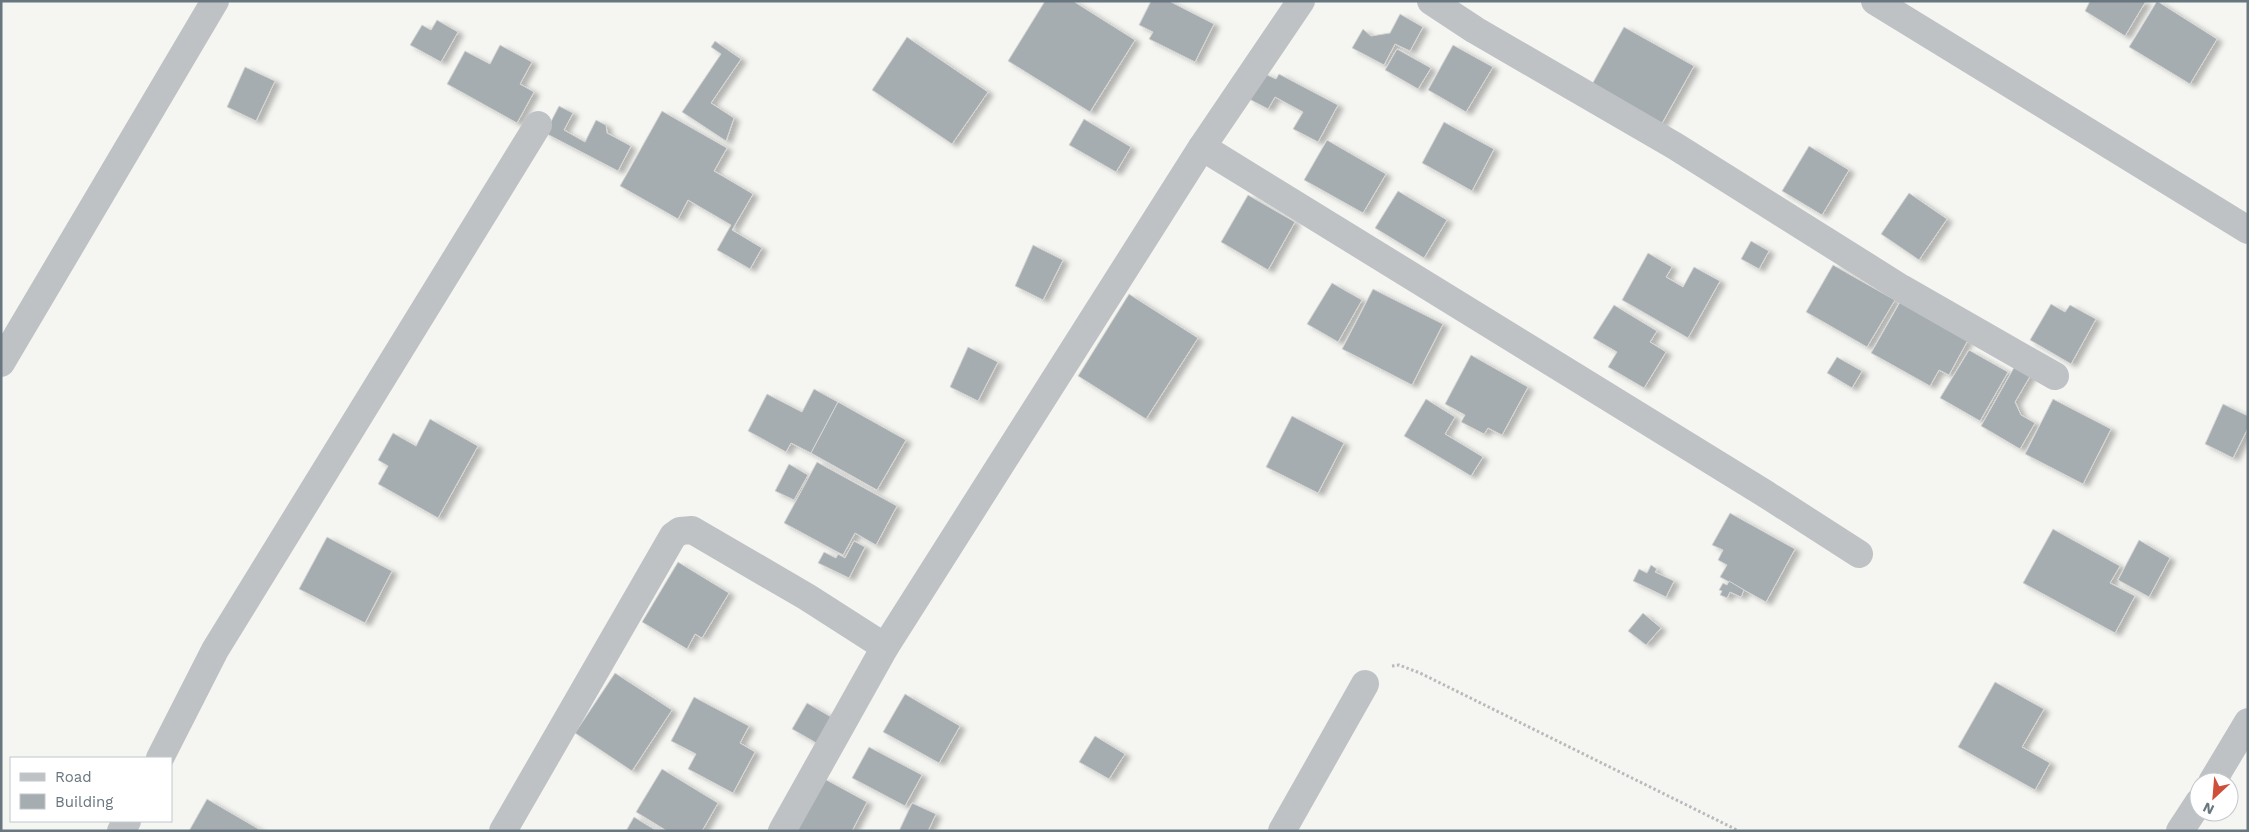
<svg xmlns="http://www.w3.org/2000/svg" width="2249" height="832" font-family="'Work Sans',sans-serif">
  <defs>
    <filter id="shadow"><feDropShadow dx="5.5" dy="3" stdDeviation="2.5" flood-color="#0004"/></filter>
  </defs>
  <rect width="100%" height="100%" fill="#f5f5f2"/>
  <g fill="#a6adb1" stroke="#d6d6d4" filter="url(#shadow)">
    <path d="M 1045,1 L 1073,1 L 1135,40 L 1090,112 L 1008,61 Z"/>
    <path d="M 1151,1 L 1169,1 L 1214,24 L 1195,62 L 1149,39 L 1153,32 L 1139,25 Z"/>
    <path d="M 2090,1 L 2146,1 L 2125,36 L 2085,11 Z"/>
    <path d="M 2157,1 L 2217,39 L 2190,84 L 2129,47 Z"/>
    <path d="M 1400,14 L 1423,27 L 1410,51 L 1395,44 L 1384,65 L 1352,48 L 1363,29 L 1371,36 L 1390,33 Z"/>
    <path d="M 437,20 L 458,32 L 441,62 L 410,45 L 422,25 L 431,30 Z"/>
    <path d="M 1624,27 L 1694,66 L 1661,125 L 1591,86 Z"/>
    <path d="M 907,37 L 988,92 L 952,144 L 872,90 Z"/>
    <path d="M 715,41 L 741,59 L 711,103 L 734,118 L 726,141 L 682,112 L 721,54 L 711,47 Z"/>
    <path d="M 500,45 L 532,62 L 520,84 L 534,92 L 517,123 L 447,84 L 465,51 L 490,64 Z"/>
    <path d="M 1453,45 L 1493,67 L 1466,112 L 1428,90 Z"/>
    <path d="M 1397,49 L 1431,68 L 1418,89 L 1385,70 Z"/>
    <path d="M 245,67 L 275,81 L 256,121 L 227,107 Z"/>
    <path d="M 1263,73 L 1276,79 L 1279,74 L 1338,105 L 1318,142 L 1293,129 L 1303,112 L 1275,97 L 1268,109 L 1249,99 Z"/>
    <path d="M 559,106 L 573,113 L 564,130 L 585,142 L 596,120 L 606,125 L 607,133 L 631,146 L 618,171 L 545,133 Z"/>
    <path d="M 662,111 L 727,148 L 714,171 L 753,194 L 732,230 L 762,248 L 750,269 L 717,250 L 731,225 L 688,200 L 678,219 L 620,186 Z"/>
    <path d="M 1084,119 L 1131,147 L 1116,172 L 1069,145 Z"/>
    <path d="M 1444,122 L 1494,149 L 1472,191 L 1422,163 Z"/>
    <path d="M 1327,140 L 1386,174 L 1363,213 L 1304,180 Z"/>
    <path d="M 1809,146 L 1849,170 L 1822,215 L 1782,191 Z"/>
    <path d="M 1398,191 L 1447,220 L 1424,258 L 1375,228 Z"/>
    <path d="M 1909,193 L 1947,219 L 1919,260 L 1881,234 Z"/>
    <path d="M 1248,195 L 1295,222 L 1268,270 L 1221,242 Z"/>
    <path d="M 1751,241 L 1769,251 L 1759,269 L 1741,259 Z"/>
    <path d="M 1033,245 L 1063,260 L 1043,300 L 1015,286 Z"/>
    <path d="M 1648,253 L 1672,267 L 1666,277 L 1683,287 L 1694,267 L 1720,281 L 1688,338 L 1622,300 Z"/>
    <path d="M 1833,265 L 1895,300 L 1867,347 L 1806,312 Z"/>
    <path d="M 1332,283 L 1362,300 L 1338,342 L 1307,324 Z"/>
    <path d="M 1373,289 L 1443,324 L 1412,385 L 1342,349 Z"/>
    <path d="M 1129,294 L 1198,338 L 1146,419 L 1078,376 Z"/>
    <path d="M 1900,302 L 1968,340 L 1949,375 L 1939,370 L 1930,386 L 1871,353 Z"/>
    <path d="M 2051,304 L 2065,312 L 2070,305 L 2096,319 L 2071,364 L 2030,340 Z"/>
    <path d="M 1614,305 L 1657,331 L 1650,342 L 1666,352 L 1644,388 L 1608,367 L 1617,352 L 1593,338 Z"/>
    <path d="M 968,347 L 998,362 L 978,401 L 950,387 Z"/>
    <path d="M 1969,350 L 2008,372 L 1980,421 L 1940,398 Z"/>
    <path d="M 1471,355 L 1528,387 L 1502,435 L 1488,428 L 1484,434 L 1461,422 L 1465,415 L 1445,404 Z"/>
    <path d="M 1837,357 L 1862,371 L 1852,388 L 1827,373 Z"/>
    <path d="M 2016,364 L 2032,373 L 2015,402 L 2021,415 L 2035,423 L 2020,449 L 1981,426 Z"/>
    <path d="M 814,389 L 838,402 L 811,453 L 791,443 L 786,452 L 748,431 L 767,394 L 802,412 Z"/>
    <path d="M 1426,399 L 1455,417 L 1445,434 L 1483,457 L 1471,476 L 1404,436 Z"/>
    <path d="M 2053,399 L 2111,429 L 2083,484 L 2025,454 Z"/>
    <path d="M 838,402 L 906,440 L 877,490 L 811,453 Z"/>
    <path d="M 2223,404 L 2248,416 L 2248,428 L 2233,458 L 2205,444 Z"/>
    <path d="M 1292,416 L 1344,443 L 1318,493 L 1266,467 Z"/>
    <path d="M 430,419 L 478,446 L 438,518 L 378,484 L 388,466 L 378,460 L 393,433 L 416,446 Z"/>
    <path d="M 817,462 L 897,506 L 876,545 L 855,533 L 843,555 L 784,523 Z"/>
    <path d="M 789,464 L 808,475 L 794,500 L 775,491 Z"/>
    <path d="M 1730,513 L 1795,549 L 1766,602 L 1720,577 L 1727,565 L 1718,560 L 1723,550 L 1712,545 Z"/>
    <path d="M 2053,529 L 2120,566 L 2110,583 L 2135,596 L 2115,633 L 2023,583 Z"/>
    <path d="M 327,537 L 392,571 L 365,623 L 299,589 Z"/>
    <path d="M 2139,540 L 2170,558 L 2149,597 L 2118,580 Z"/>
    <path d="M 854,541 L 865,547 L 849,578 L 818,563 L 824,552 L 836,558 L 838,554 L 845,558 Z"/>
    <path d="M 678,562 L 729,593 L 702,638 L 695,634 L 687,649 L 642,622 Z"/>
    <path d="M 1651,565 L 1657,569 L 1655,572 L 1674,581 L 1666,597 L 1633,581 L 1639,569 L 1647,573 Z"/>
    <path d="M 1729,581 L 1744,590 L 1741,597 L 1730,592 L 1727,598 L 1720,595 L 1722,591 L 1719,590 L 1723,583 L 1727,585 Z"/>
    <path d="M 1643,613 L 1661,628 L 1646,645 L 1628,631 Z"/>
    <path d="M 615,673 L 672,710 L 632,771 L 575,733 Z"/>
    <path d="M 1995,682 L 2044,709 L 2022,747 L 2050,763 L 2035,790 L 1958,747 Z"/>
    <path d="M 905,694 L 960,726 L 939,763 L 883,732 Z"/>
    <path d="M 694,697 L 749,726 L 740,743 L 755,752 L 733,793 L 688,769 L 696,754 L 671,741 Z"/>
    <path d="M 807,703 L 840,722 L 825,748 L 792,729 Z"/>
    <path d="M 1095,736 L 1125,754 L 1109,779 L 1079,762 Z"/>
    <path d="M 869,747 L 922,775 L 905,806 L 852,778 Z"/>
    <path d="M 662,769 L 718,803 L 702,831 L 667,831 L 636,812 Z"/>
    <path d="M 823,778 L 867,802 L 852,831 L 793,831 Z"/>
    <path d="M 207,799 L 262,831 L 189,831 Z"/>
    <path d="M 912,803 L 936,814 L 928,831 L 899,831 Z"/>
    <path d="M 634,817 L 657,831 L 626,831 Z"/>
  </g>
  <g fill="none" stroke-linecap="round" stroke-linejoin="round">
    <path stroke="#b8bbbc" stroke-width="3" stroke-dasharray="2.5 2.5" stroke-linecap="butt" d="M 1392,666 L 1399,665 L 1420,673 L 1739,831"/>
    <g stroke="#bec2c5" stroke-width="28">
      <path d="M 1431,1 L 1475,30 L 1675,146 L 1901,288 L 2055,376"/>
      <path d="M 1875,1 L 2248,230"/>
      <path d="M 1202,147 L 1764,493 L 1859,554"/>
      <path d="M 1,363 L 215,1"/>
      <path d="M 160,758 L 215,650 L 538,125"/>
      <path d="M 2212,782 L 2248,722"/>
      <path d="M 121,831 L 127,821"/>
      <path d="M 503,831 L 673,536 L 680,531 L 692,530 L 807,597 L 885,647"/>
      <path d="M 782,831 L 885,647 L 1202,147 L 1301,1"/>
      <path d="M 1282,831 L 1365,684"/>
      <path d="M 2180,831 L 2199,802"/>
    </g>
  </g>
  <rect width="2249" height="832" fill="none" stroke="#67767f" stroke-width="5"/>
  <rect x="10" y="757" width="162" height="65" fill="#ffffff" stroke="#c2c8cc"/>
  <rect x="20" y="773" width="25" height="8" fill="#bec2c5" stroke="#c2c8cc"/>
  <text x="55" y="782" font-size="15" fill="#67767f">Road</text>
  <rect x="20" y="794" width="25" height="15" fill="#a6adb1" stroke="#c2c8cc"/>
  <text x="55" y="807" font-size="15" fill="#67767f">Building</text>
  <g transform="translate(2214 797) rotate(206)"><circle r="24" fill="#ffffff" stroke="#c2c8cc"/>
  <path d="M0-4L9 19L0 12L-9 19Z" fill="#ce5039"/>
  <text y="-8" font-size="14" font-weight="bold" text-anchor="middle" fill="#67767f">N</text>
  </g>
</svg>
